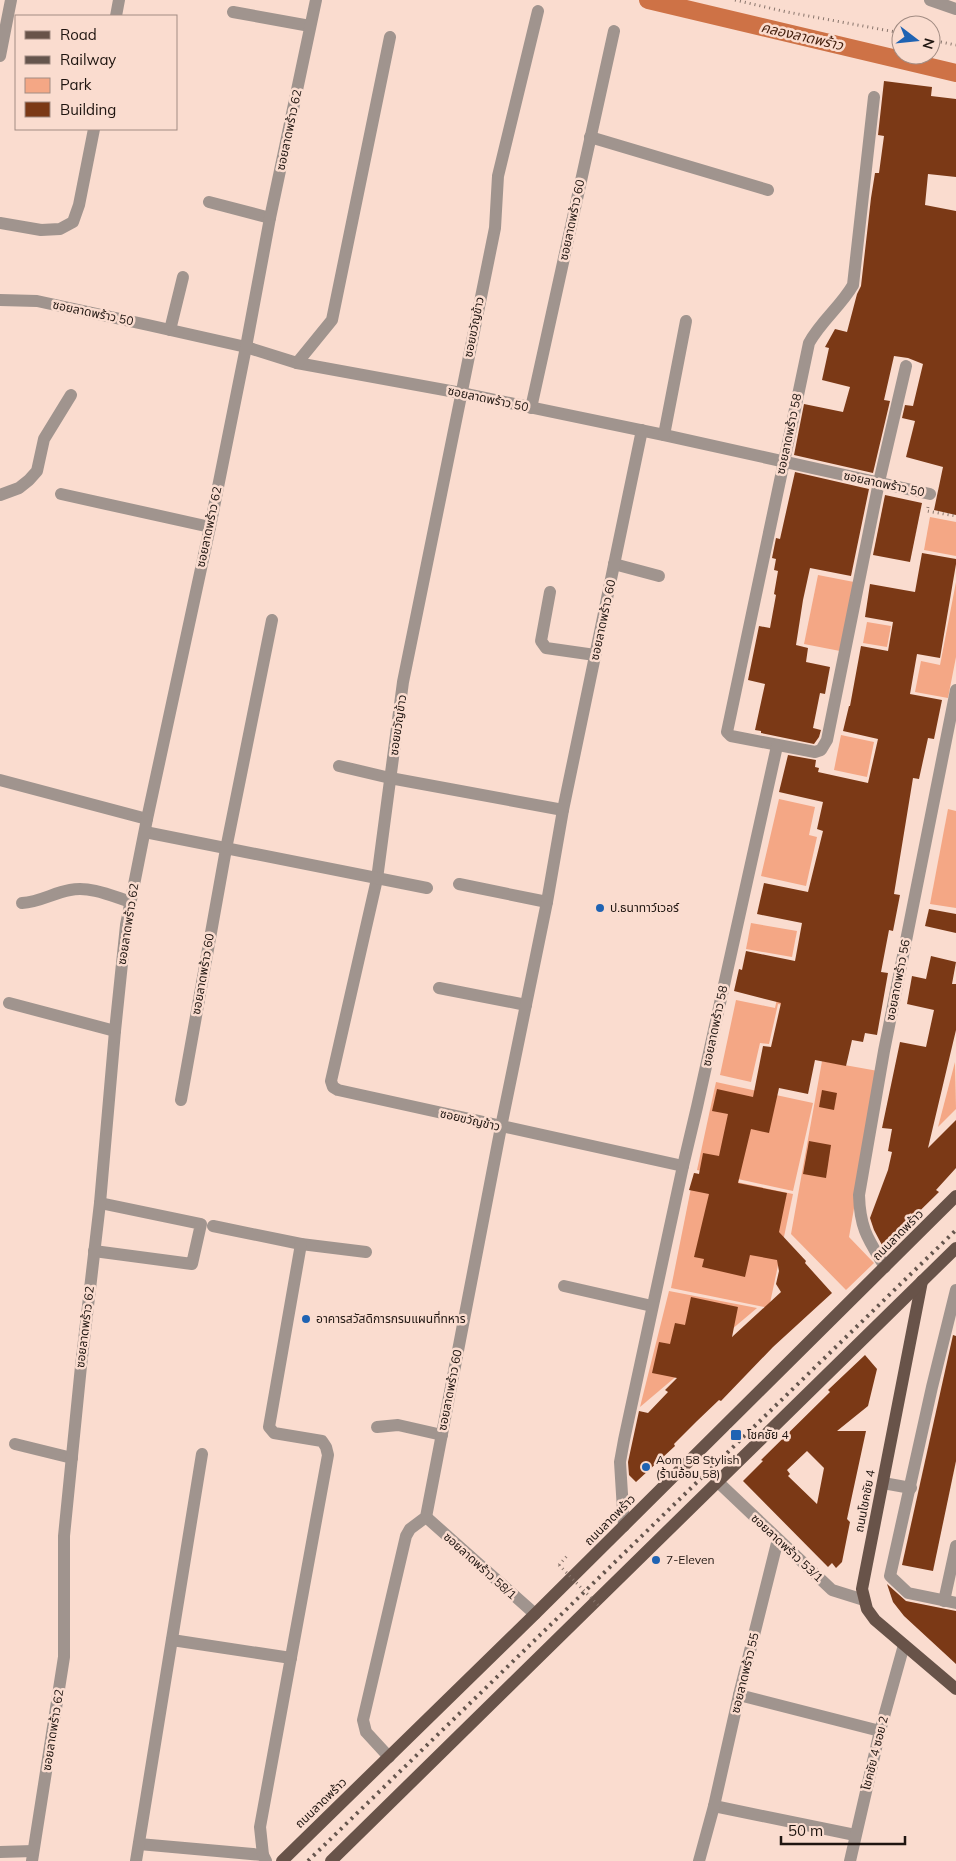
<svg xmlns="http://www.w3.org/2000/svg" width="956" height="1861" font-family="Mulish,'Noto Sans Thai',sans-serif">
  <rect width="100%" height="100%" fill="#fadccf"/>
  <g fill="#f4a785">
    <path d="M 930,517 L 956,522 L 956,556 L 924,550 Z"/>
    <path d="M 818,575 L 854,582 L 840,651 L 804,644 Z"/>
    <path d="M 956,582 L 956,657 L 948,698 L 915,692 L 921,661 L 940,665 Z"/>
    <path d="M 867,622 L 891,626 L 887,647 L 863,643 Z"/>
    <path d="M 841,735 L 874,742 L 867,777 L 834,770 Z"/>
    <path d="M 779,799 L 815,807 L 809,835 L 817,837 L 806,886 L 761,876 Z"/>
    <path d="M 948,809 L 956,811 L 956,908 L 930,904 Z"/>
    <path d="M 751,923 L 797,931 L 792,957 L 746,949 Z"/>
    <path d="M 781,981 L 788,1006 L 778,1004 L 769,1044 L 760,1043 L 751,1082 L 720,1075 L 736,1000 L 775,1008 Z"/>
    <path d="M 822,1061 L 878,1071 L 849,1237 L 874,1263 L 846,1290 L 791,1234 Z"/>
    <path d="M 955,1062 L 956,1109 L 938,1127 Z"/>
    <path d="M 716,1082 L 813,1103 L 793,1191 L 697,1170 Z"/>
    <path d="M 694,1173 L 793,1194 L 769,1308 L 671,1288 Z"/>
    <path d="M 669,1291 L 757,1308 L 640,1407 Z"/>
  </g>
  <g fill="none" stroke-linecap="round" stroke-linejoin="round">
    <path stroke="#ce7246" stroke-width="18" d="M 648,0 L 956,73"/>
  </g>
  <g fill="#7b3916" fill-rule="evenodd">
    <path d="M 884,81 L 932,87 L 931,96 L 956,99 L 956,177 L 928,174 L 925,205 L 956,211 L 956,515 L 934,510 L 943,467 L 906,457 L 915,421 L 902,418 L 905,405 L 913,406 L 923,364 L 908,358 L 894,356 L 884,400 L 890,401 L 873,473 L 794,455 L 804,404 L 843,412 L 850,387 L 822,380 L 829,348 L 825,347 L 835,329 L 847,332 L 857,294 L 861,286 L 871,198 L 875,173 L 879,173 L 884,136 L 878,135 Z"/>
    <path d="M 795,472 L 869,489 L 851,576 L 810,568 L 803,600 L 796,645 L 808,648 L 806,662 L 830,667 L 825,694 L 820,693 L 813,728 L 821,730 L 819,737 L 814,744 L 761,733 L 761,731 L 755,730 L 765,684 L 748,680 L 759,626 L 770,628 L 776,595 L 774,594 L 778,571 L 774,570 L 776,559 L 772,558 L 776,538 L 780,539 Z"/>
    <path d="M 885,495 L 922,503 L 910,562 L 873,555 Z"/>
    <path d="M 922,553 L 956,559 L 956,564 L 940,658 L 917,654 L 910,694 L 942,700 L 934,739 L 928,738 L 919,779 L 913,778 L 894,894 L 900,895 L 893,931 L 889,930 L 881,972 L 888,973 L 877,1035 L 865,1033 L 863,1042 L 852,1040 L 846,1066 L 815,1060 L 808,1094 L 779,1088 L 769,1133 L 751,1129 L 738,1183 L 787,1193 L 779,1232 L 806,1261 L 805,1263 L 832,1293 L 773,1347 L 721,1401 L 719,1400 L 697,1421 L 674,1444 L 675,1446 L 636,1482 L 629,1475 L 628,1462 L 639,1411 L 648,1413 L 668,1392 L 665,1390 L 677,1378 L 652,1373 L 659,1342 L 670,1344 L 675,1323 L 685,1325 L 691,1297 L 738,1307 L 732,1337 L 781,1292 L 776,1284 L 779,1271 L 777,1260 L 750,1255 L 745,1277 L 702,1267 L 704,1259 L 694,1257 L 709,1194 L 689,1190 L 694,1173 L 699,1174 L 703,1153 L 719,1156 L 728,1114 L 712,1111 L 717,1089 L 753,1097 L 763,1046 L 771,1047 L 781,1003 L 734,991 L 739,969 L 742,970 L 746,951 L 795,961 L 802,923 L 757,914 L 764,883 L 808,892 L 823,831 L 817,829 L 823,802 L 779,792 L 788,755 L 816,760 L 815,767 L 819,768 L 818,772 L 868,783 L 878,739 L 843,731 L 849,706 L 850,706 L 861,646 L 888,651 L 893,622 L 865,617 L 870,584 L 915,592 Z"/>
    <path d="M 929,909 L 956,914 L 956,933 L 925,926 Z"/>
    <path d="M 931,956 L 956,962 L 952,984 L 956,984 L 956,1030 L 928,1148 L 956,1120 L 956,1168 L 936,1190 L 939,1192 L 883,1247 L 874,1230 L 870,1218 L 888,1170 L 892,1152 L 888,1151 L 892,1129 L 882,1128 L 900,1042 L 926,1047 L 934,1010 L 907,1004 L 912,976 L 926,979 Z"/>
    <path d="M 822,1090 L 837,1093 L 834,1110 L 819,1107 Z"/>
    <path d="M 809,1141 L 831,1145 L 826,1178 L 803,1174 Z"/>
    <path d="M 953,1335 L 956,1336 L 956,1461 L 933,1571 L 902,1565 Z"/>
    <path d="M 865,1355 L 877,1369 L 868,1406 L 837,1431 L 866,1431 L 847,1519 L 850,1522 L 842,1562 L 836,1568 L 832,1563 L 828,1567 L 743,1481 L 763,1461 L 761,1460 L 830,1392 L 828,1390 ZM 807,1451 L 824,1468 L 817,1504 L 788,1476 L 790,1474 L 787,1470 Z"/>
    <path d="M 887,1584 L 906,1601 L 956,1611 L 956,1664 L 904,1616 L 893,1602 Z"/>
  </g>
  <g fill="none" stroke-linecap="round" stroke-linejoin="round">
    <g stroke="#87746b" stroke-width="3" stroke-dasharray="1 4" stroke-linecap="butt">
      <path d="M 735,0 L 787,12 L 901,33"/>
      <path d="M 931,40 L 956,45"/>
      <path d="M 928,507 L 927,511 L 956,516"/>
      <path d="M 559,1565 L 567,1556"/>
    </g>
    <g stroke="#a0948e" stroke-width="12">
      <path d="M 930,0 L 956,9"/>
      <path d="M 538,11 L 498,176 L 495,228 L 403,682 L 377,879 L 331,1081 L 333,1087 L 338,1090 L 683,1166"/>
      <path d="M 233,12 L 310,26"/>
      <path d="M 116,16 L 119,0"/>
      <path d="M 0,56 L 11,0"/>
      <path d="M 874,97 L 853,285 C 841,306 821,321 809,343 L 727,732 L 731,736 L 815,752 L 821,750 L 827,740 L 879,482 L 906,366"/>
      <path d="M 590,137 L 768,190"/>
      <path d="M 209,202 L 270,218"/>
      <path d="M 0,223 L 41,230 L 60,229 L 73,222 L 79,205 L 94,129"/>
      <path d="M 0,300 L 37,301 L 148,325 L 246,347 L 297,363 L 461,393 L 664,435 L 930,494"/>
      <path d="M 170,330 L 183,277"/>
      <path d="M 297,363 L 332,320 L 390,37"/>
      <path d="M 531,408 L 614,31"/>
      <path d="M 664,435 L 686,321"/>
      <path d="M 61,494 L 210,527"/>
      <path d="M 0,495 L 19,488 L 29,480 L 37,471 L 44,439 L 71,395"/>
      <path d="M 614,564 L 659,576"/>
      <path d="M 550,592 L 541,641 L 546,648 L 595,655"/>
      <path d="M 339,766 L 390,778 L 563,810"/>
      <path d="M 0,780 L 147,819"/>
      <path d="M 145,832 L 427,888"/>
      <path d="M 459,884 L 547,902"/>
      <path d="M 22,903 C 40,902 53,893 70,890 C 91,886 112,896 131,902"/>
      <path d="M 439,988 L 526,1005"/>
      <path d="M 9,1003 L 115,1031"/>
      <path d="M 181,1100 L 226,849 L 272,620"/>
      <path d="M 213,1226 L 301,1244 L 366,1252"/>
      <path d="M 94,1251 L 192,1264 L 201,1224 L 100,1203"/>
      <path d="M 885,1267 C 868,1239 860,1229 859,1195 L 884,1051 L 956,690"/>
      <path d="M 564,1286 L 652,1306"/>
      <path d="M 956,1290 L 932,1387 L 890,1576 L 908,1593 L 956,1603"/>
      <path d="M 377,1427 L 398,1425 L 442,1435"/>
      <path d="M 15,1444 L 72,1458"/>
      <path d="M 718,1482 L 832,1590 L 864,1600"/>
      <path d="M 883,1483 L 911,1488"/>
      <path d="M 426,1517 L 535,1614"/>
      <path d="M 624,1526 L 620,1462 L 624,1440 L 683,1166 L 697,1107 L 777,746"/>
      <path d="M 944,1601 L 956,1546"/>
      <path d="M 172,1640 L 291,1658"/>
      <path d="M 739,1695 L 880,1731"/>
      <path d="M 389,1757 L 366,1732 L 363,1720 L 406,1536 L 410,1529 L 426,1517 L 501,1127 L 547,902 L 563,810 L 642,430"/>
      <path d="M 714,1806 L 855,1835"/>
      <path d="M 139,1844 L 263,1855"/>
      <path d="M 0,1852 L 33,1851"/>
      <path d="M 32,1861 L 64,1657 L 64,1536 L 81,1366 L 100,1203 L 115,1031 L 126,925 L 147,819 L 210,527 L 246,347 L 270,218 L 316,0"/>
      <path d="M 136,1861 L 202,1454"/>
      <path d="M 266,1861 L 263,1855 L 260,1827 L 328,1455 L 326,1447 L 322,1441 L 274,1433 L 269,1427 L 301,1244"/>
      <path d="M 699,1861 L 714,1806 L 739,1695 L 778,1539"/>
      <path d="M 850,1861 L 880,1731 L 904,1645"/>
    </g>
    <g stroke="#685349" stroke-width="12">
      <path d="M 922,1281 L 862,1589 L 867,1609 L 875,1620 L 956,1689"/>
      <path d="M 282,1861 L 535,1614 L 956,1196"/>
      <path d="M 331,1861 L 956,1248"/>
    </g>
    <path stroke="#65554d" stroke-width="4" stroke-dasharray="2.5 5" stroke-linecap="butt" d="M 308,1861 L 956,1230"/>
    <path stroke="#87746b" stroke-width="3" stroke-dasharray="1 4" stroke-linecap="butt" d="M 559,1565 L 598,1605"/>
  </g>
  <g fill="#1f63b3" stroke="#fadccf" stroke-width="2">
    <circle cx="600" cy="908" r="5"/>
    <circle cx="306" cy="1319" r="5"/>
    <rect x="730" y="1429" width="12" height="12" rx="2.5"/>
    <circle cx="646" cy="1467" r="5"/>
    <circle cx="656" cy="1560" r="5"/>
  </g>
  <g text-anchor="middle" stroke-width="5" stroke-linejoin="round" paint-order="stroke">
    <g font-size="12" fill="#1f1510" stroke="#fadccf">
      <text transform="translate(289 130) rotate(-78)" y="4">ซอยลาดพร้าว 62</text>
      <text transform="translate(572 220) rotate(-78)" y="4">ซอยลาดพร้าว 60</text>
      <text transform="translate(93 313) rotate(12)" y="4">ซอยลาดพร้าว 50</text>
      <text transform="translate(474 327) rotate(-79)" y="4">ซอยขวัญข้าว</text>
      <text transform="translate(488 399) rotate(12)" y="4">ซอยลาดพร้าว 50</text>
      <text transform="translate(789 434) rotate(-78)" y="4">ซอยลาดพร้าว 58</text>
      <text transform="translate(884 484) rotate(12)" y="4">ซอยลาดพร้าว 50</text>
      <text transform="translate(209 527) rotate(-78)" y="4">ซอยลาดพร้าว 62</text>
      <text transform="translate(603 620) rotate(-78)" y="4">ซอยลาดพร้าว 60</text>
      <text transform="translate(398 725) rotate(-82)" y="4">ซอยขวัญข้าว</text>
      <text transform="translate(128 924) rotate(-81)" y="4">ซอยลาดพร้าว 62</text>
      <text transform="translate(203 974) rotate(-80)" y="4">ซอยลาดพร้าว 60</text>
      <text transform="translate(898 980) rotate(-79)" y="4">ซอยลาดพร้าว 56</text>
      <text transform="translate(715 1026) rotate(-78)" y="4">ซอยลาดพร้าว 58</text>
      <text transform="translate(470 1120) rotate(13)" y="4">ซอยขวัญข้าว</text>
      <text transform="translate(898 1235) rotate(-45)" y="4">ถนนลาดพร้าว</text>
      <text transform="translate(85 1327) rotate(-83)" y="4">ซอยลาดพร้าว 62</text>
      <text transform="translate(450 1390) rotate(-79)" y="4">ซอยลาดพร้าว 60</text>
      <text transform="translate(865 1501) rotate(-79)" y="4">ถนนโชคชัย 4</text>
      <text transform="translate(610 1520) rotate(-45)" y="4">ถนนลาดพร้าว</text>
      <text transform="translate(787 1548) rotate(43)" y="4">ซอยลาดพร้าว 53/1</text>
      <text transform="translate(480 1566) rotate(42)" y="4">ซอยลาดพร้าว 58/1</text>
      <text transform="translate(745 1673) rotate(-76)" y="4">ซอยลาดพร้าว 55</text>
      <text transform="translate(53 1730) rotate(-81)" y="4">ซอยลาดพร้าว 62</text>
      <text transform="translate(875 1753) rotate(-76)" y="4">โชคชัย 4 ซอย 2</text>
      <text transform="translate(321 1803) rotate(-44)" y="4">ถนนลาดพร้าว</text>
    </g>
    <g font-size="12" fill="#1f1510" stroke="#fadccf" text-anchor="start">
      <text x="610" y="912">ป.ธนาทาว์เวอร์</text>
      <text x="316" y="1323">อาคารสวัสดิการกรมแผนที่ทหาร</text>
      <text x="747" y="1439">โชคชัย 4</text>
      <text x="656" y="1464">Aom 58 Stylish<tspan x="656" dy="14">(ร้านอ้อม 58)</tspan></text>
      <text x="666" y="1564">7-Eleven</text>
    </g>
    <g font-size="14" font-style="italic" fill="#431e0c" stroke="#fadccf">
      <text transform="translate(802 36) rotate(13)" y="5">คลองลาดพร้าว</text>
    </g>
  </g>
  <rect x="15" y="15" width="162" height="115" fill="#fadccf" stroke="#a28c83"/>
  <rect x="25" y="31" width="25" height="8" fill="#685349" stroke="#a28c83"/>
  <text x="60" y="40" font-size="15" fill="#1f1510">Road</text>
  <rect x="25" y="56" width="25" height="8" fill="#65554d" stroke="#a28c83"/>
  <text x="60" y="65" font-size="15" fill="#1f1510">Railway</text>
  <rect x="25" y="78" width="25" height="15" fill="#f4a785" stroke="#a28c83"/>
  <text x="60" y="90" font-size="15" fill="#1f1510">Park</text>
  <rect x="25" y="102" width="25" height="15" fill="#7b3916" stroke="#a28c83"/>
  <text x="60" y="115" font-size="15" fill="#1f1510">Building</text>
  <g transform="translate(916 40) rotate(106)"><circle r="24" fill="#fadccf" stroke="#a28c83"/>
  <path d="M0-4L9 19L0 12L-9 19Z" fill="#1f63b3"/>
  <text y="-8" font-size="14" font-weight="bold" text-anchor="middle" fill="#1f1510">N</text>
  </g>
  <path d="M781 1836v8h124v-8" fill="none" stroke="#1f1510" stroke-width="2.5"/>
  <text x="788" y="1836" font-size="15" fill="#1f1510" stroke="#fadccf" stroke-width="4" paint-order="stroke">50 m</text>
</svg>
